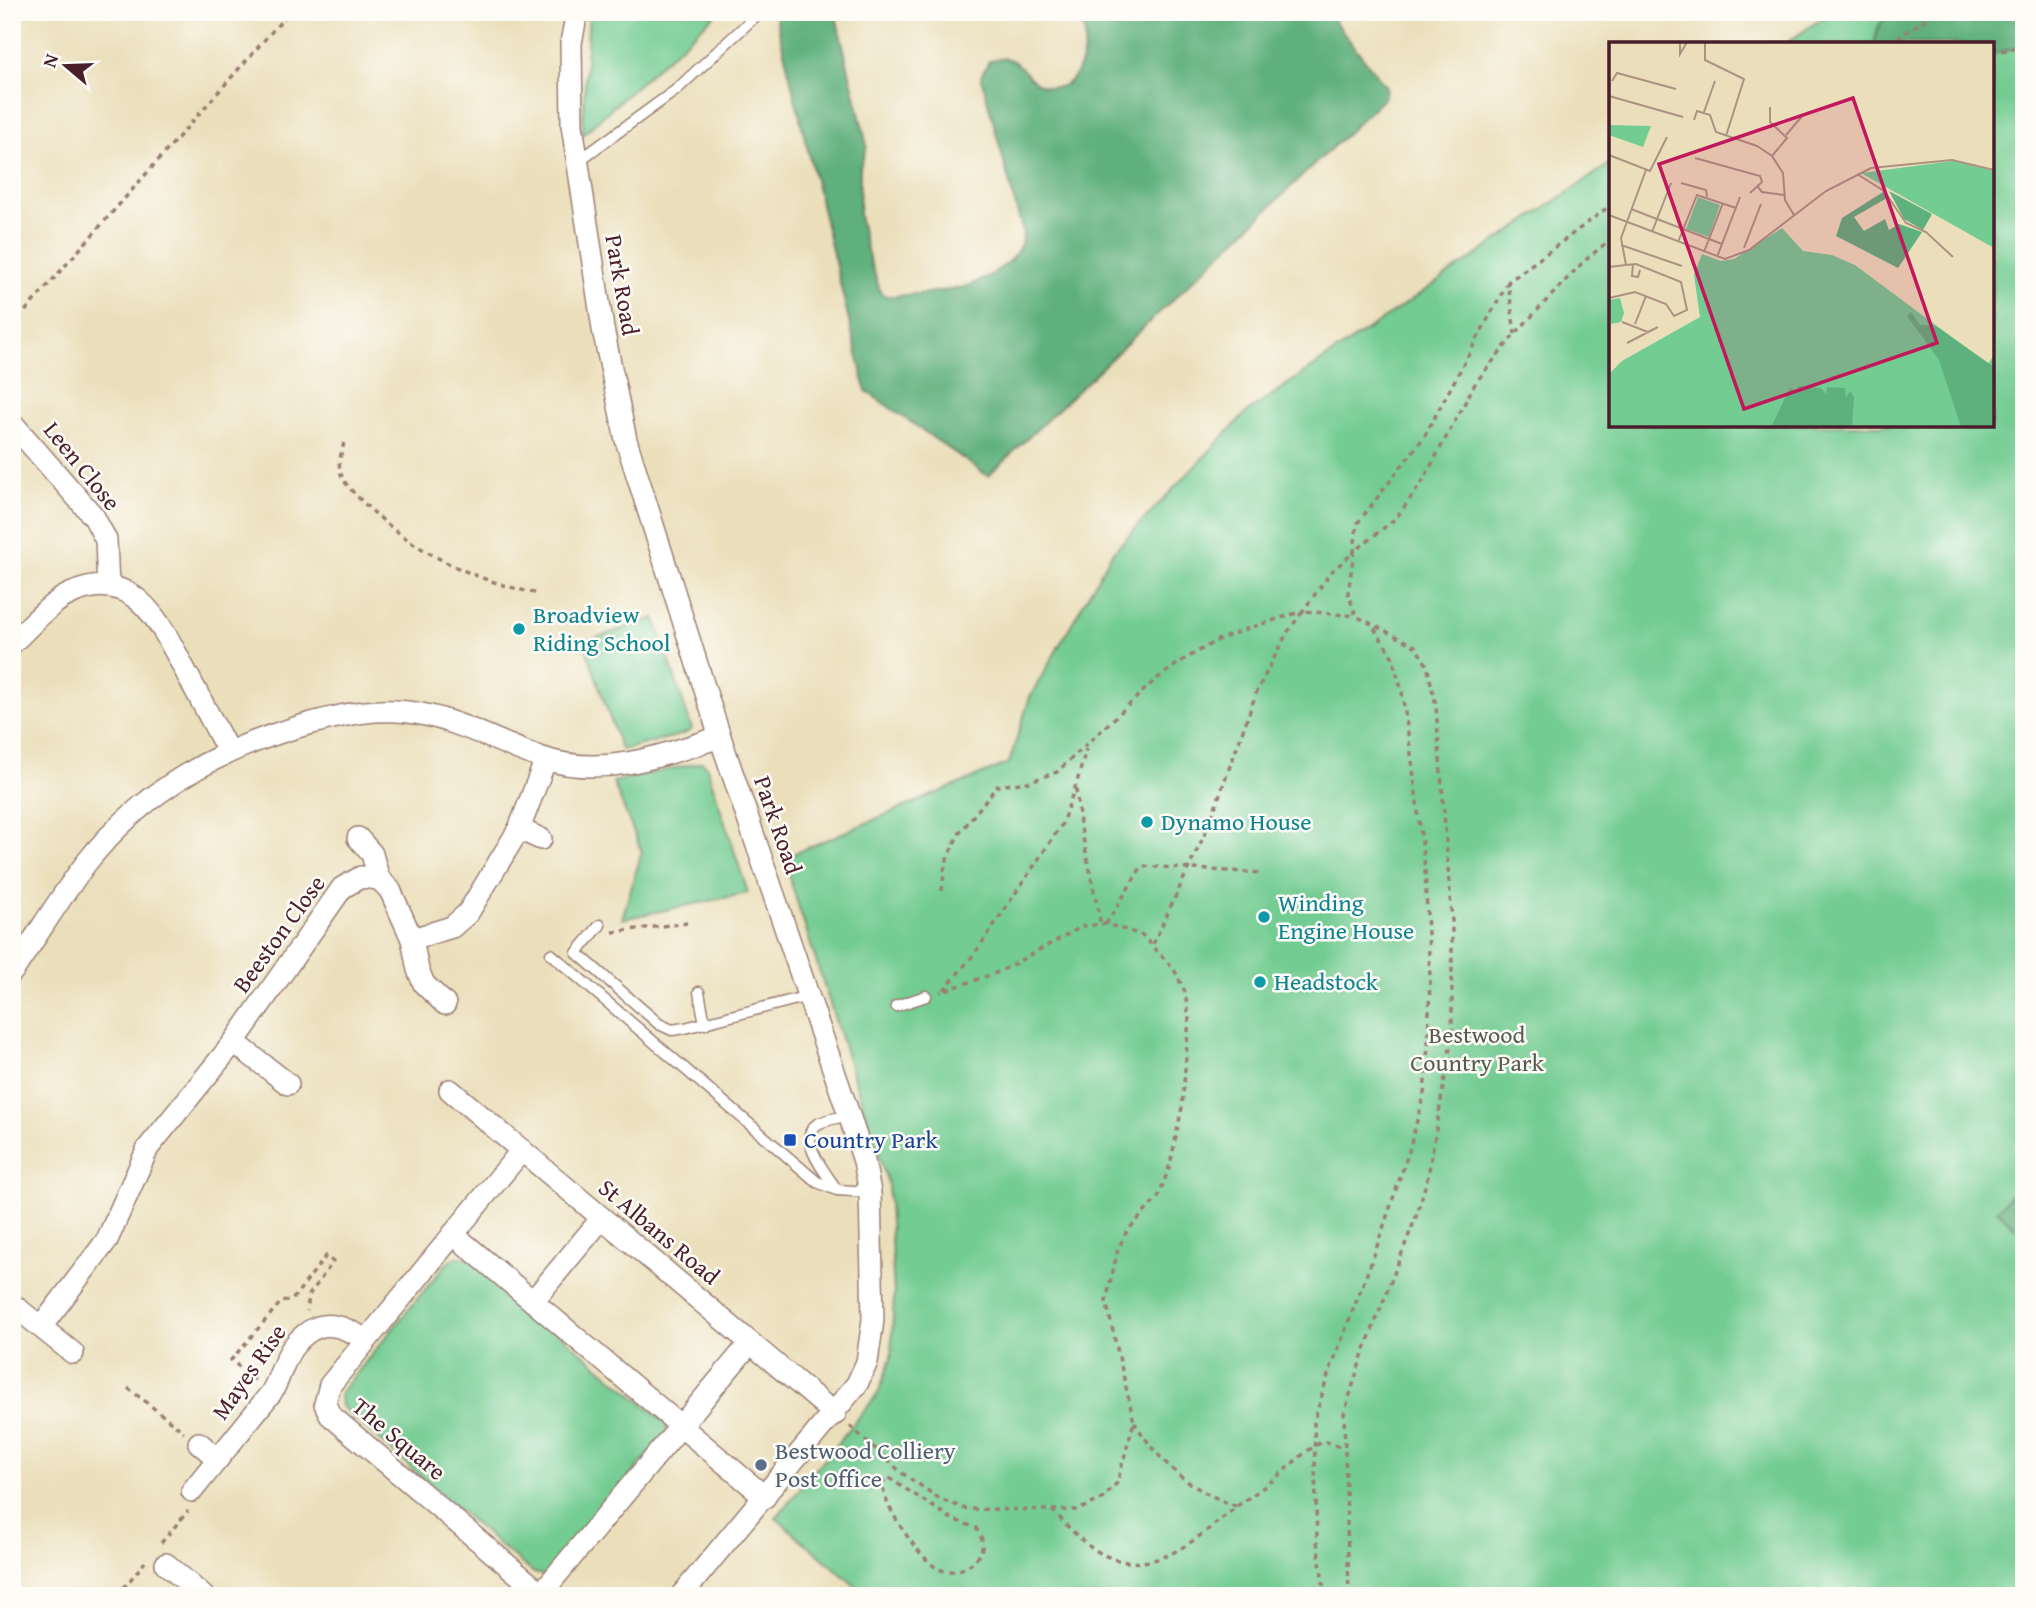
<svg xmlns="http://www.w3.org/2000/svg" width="2036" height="1608" font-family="'Gentium Book Plus',serif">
  <rect width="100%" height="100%" fill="#fdfcf7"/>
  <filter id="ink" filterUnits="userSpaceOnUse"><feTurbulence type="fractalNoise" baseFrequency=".0143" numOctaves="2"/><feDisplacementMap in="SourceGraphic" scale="14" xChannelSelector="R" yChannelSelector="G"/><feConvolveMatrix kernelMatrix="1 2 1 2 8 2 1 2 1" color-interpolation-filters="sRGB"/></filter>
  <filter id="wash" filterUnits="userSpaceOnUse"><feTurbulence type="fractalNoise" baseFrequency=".00686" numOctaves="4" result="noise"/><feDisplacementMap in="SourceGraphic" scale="28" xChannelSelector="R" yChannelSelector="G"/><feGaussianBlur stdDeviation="1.57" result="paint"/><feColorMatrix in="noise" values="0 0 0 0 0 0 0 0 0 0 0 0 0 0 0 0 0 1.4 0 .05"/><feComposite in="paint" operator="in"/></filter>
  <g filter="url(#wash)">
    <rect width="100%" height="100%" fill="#ebdfbb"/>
    <g fill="#73cc92" stroke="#5e765e" stroke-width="2">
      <path d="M 589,12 L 718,12 L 582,135 Z"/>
      <path d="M 1831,12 L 2024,12 L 2024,1596 L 867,1596 L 776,1518 L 878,1394 L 891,1358 L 894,1294 L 888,1184 L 783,858 L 1009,763 L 1030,697 L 1112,553 L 1246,413 L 1611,163 L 1611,425 L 1992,425 L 1992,44 L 1785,44 Z"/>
      <path d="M 655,618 L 692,729 L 684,734 L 621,750 L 584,642 Z"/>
      <path d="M 702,762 L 706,765 L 748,893 L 622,919 L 642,852 L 613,782 Z"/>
      <path d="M 456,1257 L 469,1258 L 666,1423 L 667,1433 L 546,1576 L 534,1573 L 501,1547 L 341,1406 L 340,1393 L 446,1264 Z"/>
    </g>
    <g fill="#5eb07c" stroke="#546854" stroke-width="2">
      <path d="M 777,12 L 835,12 L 867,146 L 860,167 L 859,216 L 869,258 L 881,293 L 886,296 C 902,296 953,291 967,286 C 990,278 1023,258 1023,233 L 981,76 L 989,61 C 997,58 1007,57 1015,62 C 1022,67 1027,76 1034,81 C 1038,85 1044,86 1049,87 C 1076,91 1085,58 1085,37 C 1086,24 1077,20 1068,12 L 1327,12 L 1386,87 L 1384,98 L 988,476 L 866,391 L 775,14 Z"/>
      <path d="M 1888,12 L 2024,12 L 2024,46 L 1992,54 L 1992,44 L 1874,44 L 1878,28 Z"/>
      <path d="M 2024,1181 L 2024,1236 L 1997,1210 Z"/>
    </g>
  </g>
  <g filter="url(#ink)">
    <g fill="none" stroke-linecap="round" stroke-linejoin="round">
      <defs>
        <g id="lane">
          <path d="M 577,162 L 676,90 L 760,12"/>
          <path d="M 600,925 L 577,953 L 659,1024 L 672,1030 L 685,1028 L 808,996"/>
          <path d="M 551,954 L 817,1182 L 837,1190"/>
          <path d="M 699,992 L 705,1024"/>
          <path d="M 896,1006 L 926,996"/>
          <path d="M 849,1115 C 839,1118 825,1119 816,1125 C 797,1139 827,1175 837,1190 L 870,1192"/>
        </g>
        <g id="street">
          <path d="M 577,12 L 571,43 L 572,125 L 603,329 L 626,440 L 720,737 L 849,1115 L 864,1161 L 870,1192 L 873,1320 L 867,1362 L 857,1384 L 681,1596"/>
          <path d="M 12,423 L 94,517 L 106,540 L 108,587"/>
          <path d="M 12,643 C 30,627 48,604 70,594 C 136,564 162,627 187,674 C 201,700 214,725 228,751"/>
          <path d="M 519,829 L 541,839"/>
          <path d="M 358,838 L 372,854 L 379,879"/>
          <path d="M 412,939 L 452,927 L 468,913 L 519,829 L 546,759"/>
          <path d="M 12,972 C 37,936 60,897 87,862 C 143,791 215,751 301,726 C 344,714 382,705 426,715 C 467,724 505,746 545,759 C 605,778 663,755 720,737"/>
          <path d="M 234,1042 L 288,1084"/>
          <path d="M 450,1090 L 835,1414"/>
          <path d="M 522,1150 L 330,1385 L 325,1404 L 330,1415 L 544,1596"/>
          <path d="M 453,1234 L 765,1497"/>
          <path d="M 533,1301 L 602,1218"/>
          <path d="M 12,1304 L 73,1353"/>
          <path d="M 41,1327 L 107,1240 L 148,1148 L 234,1042 L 342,888 L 361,877 L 379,879 L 390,890 L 412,939 L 418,970 L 424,984 L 445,1004"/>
          <path d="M 199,1443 L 218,1459"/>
          <path d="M 192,1491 L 271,1393 C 280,1379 283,1360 293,1347 C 316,1317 338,1322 366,1340"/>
          <path d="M 166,1564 L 203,1596"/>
          <path d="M 539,1596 L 750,1343"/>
        </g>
      </defs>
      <use href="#lane" stroke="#9a7f73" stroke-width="13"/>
      <use href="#street" stroke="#9a7f73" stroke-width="24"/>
      <g stroke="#9a7f73" stroke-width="3.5" stroke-dasharray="5 5" stroke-linecap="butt">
        <path d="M 1889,44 L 1936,12"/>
        <path d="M 1992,52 L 2024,47"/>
        <path d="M 12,326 L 289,12"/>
        <path d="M 1515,334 L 1508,282 L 1611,205"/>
        <path d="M 344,443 C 342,450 338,462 340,470 C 342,483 356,495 365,504 C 414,552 472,580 539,594"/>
        <path d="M 1076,789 L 1080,823 L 1101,925"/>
        <path d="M 942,891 L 945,864 L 958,835 L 997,786 L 1028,782 L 1057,772 L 1154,681 L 1183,660 L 1218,640 L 1246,629 L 1303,611 L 1331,572 L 1354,552 L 1357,524 L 1424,437 L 1508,282"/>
        <path d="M 1106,924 L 1142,866 L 1262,873"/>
        <path d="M 613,932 L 687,923"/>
        <path d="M 1153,944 L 1208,827 L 1257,691 L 1287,633 L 1303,611 L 1356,616"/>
        <path d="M 944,990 L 975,953 L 1061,826 L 1077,782 L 1086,749"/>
        <path d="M 255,1380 L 231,1360 L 281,1302 L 292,1300 L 326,1256 L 333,1262 L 309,1295 L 307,1311"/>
        <path d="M 128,1388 L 184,1432"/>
        <path d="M 1134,1422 C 1162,1465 1188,1489 1236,1506"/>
        <path d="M 850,1426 L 902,1473 L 940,1499 L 966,1509 L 1052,1510 L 1078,1510 L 1102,1499 L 1117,1483 L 1134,1422 L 1106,1301 L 1118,1249 L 1127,1231 L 1158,1198 L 1170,1165 L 1182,1107 L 1189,1019 L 1185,992 L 1174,969 L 1142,935 L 1106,924 L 1083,926 L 999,972 L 940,992"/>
        <path d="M 889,1478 L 952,1519 L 976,1528 C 980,1534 984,1541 982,1548 C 977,1566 953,1577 937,1568 C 920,1559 879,1501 883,1482 Z"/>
        <path d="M 1052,1510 C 1065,1523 1080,1541 1095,1550 C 1148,1583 1191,1543 1230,1512 C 1244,1500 1259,1491 1273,1480 C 1292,1465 1302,1452 1324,1441 L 1343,1448"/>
        <path d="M 161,1543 L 188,1511"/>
        <path d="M 117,1596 L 145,1562"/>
        <path d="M 1325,1596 L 1317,1542 L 1314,1422 L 1327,1378 L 1374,1255 L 1409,1151 L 1424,1094 L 1428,1046 L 1430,977 L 1425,869 L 1412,761 L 1402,692 L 1392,656 L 1372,625"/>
        <path d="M 1349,1596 L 1344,1414 L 1361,1359 L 1417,1214 L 1428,1176 L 1452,1037 L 1452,921 L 1436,706 L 1427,665 L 1415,646 L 1356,616 L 1348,593 L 1354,552 L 1396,518 L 1421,484 L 1476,382 L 1515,334 L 1583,262 L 1611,239"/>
      </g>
      <use href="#lane" stroke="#fff" stroke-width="10"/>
      <use href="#street" stroke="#fff" stroke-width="21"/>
    </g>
  </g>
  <g fill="#0f9aa8" stroke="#fdfcf7" stroke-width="2.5">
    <circle cx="519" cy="629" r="7"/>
    <circle cx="1147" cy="822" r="7"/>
    <circle cx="1264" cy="917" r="7"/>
    <circle cx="1260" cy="982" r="7"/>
  </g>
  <rect fill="#1a4fb4" stroke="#fdfcf7" stroke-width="2.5" x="783" y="1133" width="14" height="14" rx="3.5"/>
  <circle fill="#5c6f8a" stroke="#fdfcf7" stroke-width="2.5" cx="761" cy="1465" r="7"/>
  <g text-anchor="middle" stroke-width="5" stroke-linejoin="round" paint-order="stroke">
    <g font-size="24" fill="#4a1f2b" stroke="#fdfcf7">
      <text transform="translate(622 285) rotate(80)" y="8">Park Road</text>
      <text transform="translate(82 466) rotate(51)" y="8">Leen Close</text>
      <text transform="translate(778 825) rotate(71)" y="8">Park Road</text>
      <text transform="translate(279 934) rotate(-54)" y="8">Beeston Close</text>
      <text transform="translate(659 1232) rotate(40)" y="8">St Albans Road</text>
      <text transform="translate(249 1372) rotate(-55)" y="8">Mayes Rise</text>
      <text transform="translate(399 1439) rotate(40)" y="8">The Square</text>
    </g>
    <g font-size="24" fill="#0d838f" stroke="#fdfcf7" text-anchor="start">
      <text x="533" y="623">Broadview<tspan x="533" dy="28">Riding School</tspan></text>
      <text x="1161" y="830">Dynamo House</text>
      <text x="1278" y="911">Winding<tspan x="1278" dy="28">Engine House</tspan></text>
      <text x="1274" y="990">Headstock</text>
    </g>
    <g font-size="24" fill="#585c4f" stroke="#fdfcf7">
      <text x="1477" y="1043">Bestwood<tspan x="1477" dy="28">Country Park</tspan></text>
    </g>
    <g font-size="24" fill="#164399" stroke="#fdfcf7" text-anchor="start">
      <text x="804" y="1148">Country Park</text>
    </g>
    <g font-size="24" fill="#4e5e75" stroke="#fdfcf7" text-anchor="start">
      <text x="775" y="1459">Bestwood Colliery<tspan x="775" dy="28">Post Office</tspan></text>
    </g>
  </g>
  <g transform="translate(1609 42)">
    <rect width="385" height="385" fill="#ebdfbb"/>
    <path d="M 0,83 L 42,84 L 34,105 L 0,93 ZM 344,119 L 385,129 L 385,206 L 252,131 ZM 89,155 L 111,163 L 100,195 L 77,187 ZM 173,186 L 194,209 L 223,213 L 246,223 L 379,322 L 385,313 L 385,385 L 0,385 L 0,332 L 13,319 L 91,275 L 85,233 L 93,212 L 112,219 L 125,217 ZM 11,256 L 15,271 L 12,280 L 2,282 L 0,258 Z" fill="#73cc92"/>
    <path d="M 280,149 L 323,172 L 314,188 L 295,177 ZM 274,150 L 278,156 L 245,175 L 255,189 L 276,177 L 280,188 L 290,182 L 313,190 L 289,226 L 227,194 L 233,176 ZM 302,270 L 311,283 L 327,284 L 385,325 L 385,385 L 352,385 L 330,318 L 298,274 ZM 190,344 L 212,346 L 217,352 L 218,345 L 236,346 L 237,356 L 241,349 L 245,355 L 243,385 L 162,385 L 181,346 L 187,349 Z" fill="#5eb07c"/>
    <path fill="none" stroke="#ab9281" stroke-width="2" d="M 71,0 L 71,12 L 78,0M 96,0 L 96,18 L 135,37 L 117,94M 3,39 L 8,31 L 67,47M 0,54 L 74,75M 161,65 L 161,80 L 178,96 L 163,114M 95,70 L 106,39M 85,78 L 88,69 L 101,73 L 107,90 L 148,104 L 163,114 L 174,131 L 176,158 L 185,173M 177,93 L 194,73M 0,113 L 41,129 L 58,95M 86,116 L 151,134 L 153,140 L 141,151M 248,132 L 275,149 L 297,181 L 317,190 L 344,215M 72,141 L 97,148 L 98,155M 148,144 L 153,150 L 175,153M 22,167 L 113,202M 0,173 L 116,217 L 140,208 L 217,149 L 262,126 L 343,118 L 385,128M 43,190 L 62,141M 69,200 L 88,153 L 127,166M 12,203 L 73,224M 135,206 L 152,162M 95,210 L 114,161M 108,215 L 131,155M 24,222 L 23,234 L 29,235 L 31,228M 0,225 L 17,223 L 12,196 L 37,128M 0,256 L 26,250 L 57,262 L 65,274 L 78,268 L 72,240 L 27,222 L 17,223M 13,280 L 39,290M 26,282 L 37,254M 18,301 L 49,285"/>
    <path fill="#c2185b" fill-opacity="0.15" stroke="#c2185b" stroke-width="3.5" d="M 244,56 L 328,301 L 135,367 L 50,122 Z"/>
    <rect width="385" height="385" fill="none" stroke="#4a1f2b" stroke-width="3.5"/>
  </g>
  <rect width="2036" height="1608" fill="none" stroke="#fdfcf7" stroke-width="42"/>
  <g transform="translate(66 66) rotate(289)" stroke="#fdfcf7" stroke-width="5" paint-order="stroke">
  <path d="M0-5L12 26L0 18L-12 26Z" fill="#4a1f2b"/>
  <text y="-10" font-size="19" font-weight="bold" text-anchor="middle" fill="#4a1f2b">N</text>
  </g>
</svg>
